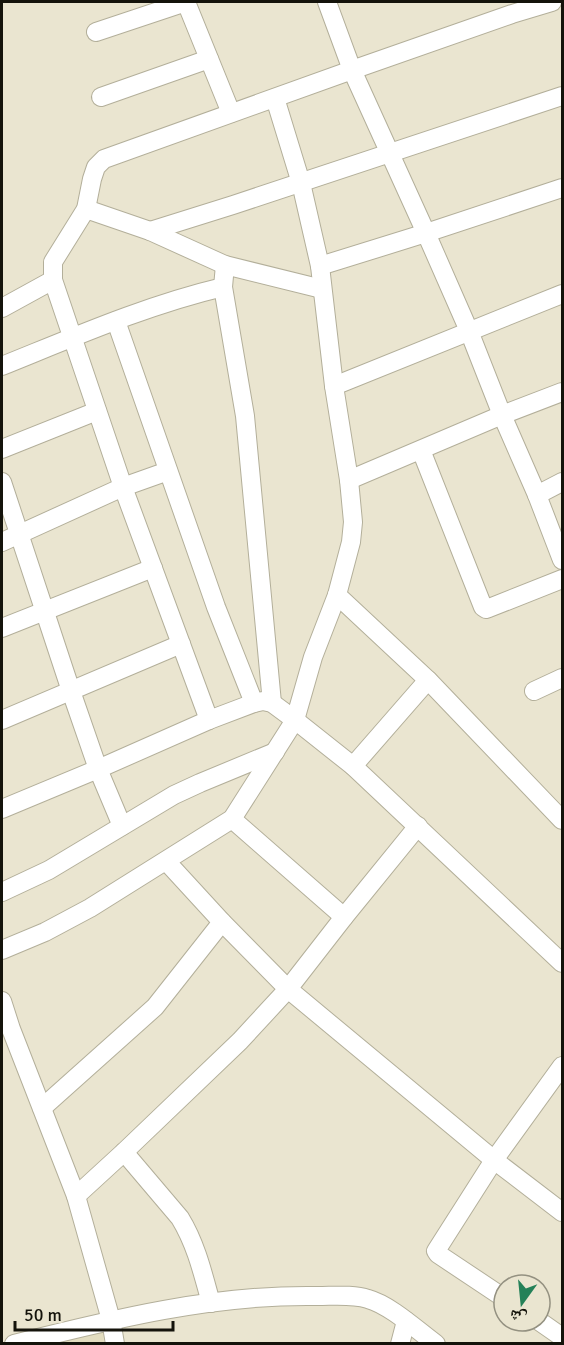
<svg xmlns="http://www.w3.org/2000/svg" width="564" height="1345" font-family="Signika,'Noto Naskh Arabic',sans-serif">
  <rect width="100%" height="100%" fill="#eae5d0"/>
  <path fill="#e3ddc0" d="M 103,1329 L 104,1343 L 2,1344 L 2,1342 Z"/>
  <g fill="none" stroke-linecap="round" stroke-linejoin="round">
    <defs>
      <g id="minor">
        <path d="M 186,2 L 231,113"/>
        <path d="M 327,2 L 352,70 L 426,233 L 469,331 L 502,415 L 537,495 L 562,560"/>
        <path d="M 96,32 L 186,2"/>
        <path d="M 101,97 L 209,59"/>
        <path d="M 86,209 L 150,231 L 225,265 L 322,289"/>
        <path d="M 150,231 L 233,205 L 562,96"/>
        <path d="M 225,265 L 223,287 L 245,416 L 272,703"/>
        <path d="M 320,266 L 426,233 L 562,188"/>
        <path d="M 2,308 L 53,280"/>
        <path d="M 116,321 L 216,607 L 254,703"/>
        <path d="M 2,366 C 74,337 147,305 223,287"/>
        <path d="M 334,386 L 562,294"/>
        <path d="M 2,449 L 97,411"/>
        <path d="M 421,450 L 483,607 L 486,609 L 489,608 L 562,579"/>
        <path d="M 349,480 L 502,415 L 562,392"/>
        <path d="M 2,482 L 71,691 L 98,769 L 122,826"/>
        <path d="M 537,495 L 562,482"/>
        <path d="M 2,542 L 123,487 L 168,471"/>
        <path d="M 337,595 L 428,680 L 562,820"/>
        <path d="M 2,628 L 153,568"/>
        <path d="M 534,691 L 562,678"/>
        <path d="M 2,720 L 181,644"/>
        <path d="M 209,720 L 123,487 L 53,280 L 53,262 L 86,209 L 92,179 L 96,167 L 104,159 L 352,70 L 512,14 L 552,2"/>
        <path d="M 353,766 L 428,680"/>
        <path d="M 2,809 L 98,769 L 209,720 L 254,703 L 263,701 L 272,703 L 295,720 L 353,766 L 562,963"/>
        <path d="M 232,819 L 344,917"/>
        <path d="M 166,861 L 222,922 L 288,989 L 494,1160 L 562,1212"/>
        <path d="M 2,892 L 49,870 L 174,795 L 200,783 L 275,752"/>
        <path d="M 2,950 L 45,932 L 90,908 L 232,819 L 295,720 L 313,657 L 337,595 L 351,542 L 353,522 L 349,480 L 334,386 L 320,266 L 301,183 L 275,98"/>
        <path d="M 2,1001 L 11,1029 L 76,1196 L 111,1320 L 115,1344"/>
        <path d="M 42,1108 L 155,1007 L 222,922"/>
        <path d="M 124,1152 L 180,1218 C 196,1244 203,1274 211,1303"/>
        <path d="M 76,1196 L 124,1152 L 240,1041 L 288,989 L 344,917 L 418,826"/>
        <path d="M 504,1298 L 438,1254 L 436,1251 L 494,1160 L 562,1066"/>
        <path d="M 539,1321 L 562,1337"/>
        <path d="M 14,1344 C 113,1319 215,1294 318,1296 C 334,1296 353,1294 368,1299 C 390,1305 417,1330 436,1344"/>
        <path d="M 400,1344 L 406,1321"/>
      </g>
    </defs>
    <use href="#minor" stroke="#b3af9a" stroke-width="20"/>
    <use href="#minor" stroke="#fff" stroke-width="18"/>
  </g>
  <rect width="564" height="1345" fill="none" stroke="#14130b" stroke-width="6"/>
  <g transform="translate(522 1303) rotate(195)"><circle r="28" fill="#eae5d0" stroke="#949181" stroke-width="1.5"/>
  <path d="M0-4.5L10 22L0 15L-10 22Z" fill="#248158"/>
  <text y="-9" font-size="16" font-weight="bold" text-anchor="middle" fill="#14130b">ش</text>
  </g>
  <path d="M15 1321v9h158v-9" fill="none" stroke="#14130b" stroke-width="3"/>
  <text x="24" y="1321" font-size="18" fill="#14130b" stroke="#eae5d0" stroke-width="4.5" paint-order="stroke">50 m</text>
</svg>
